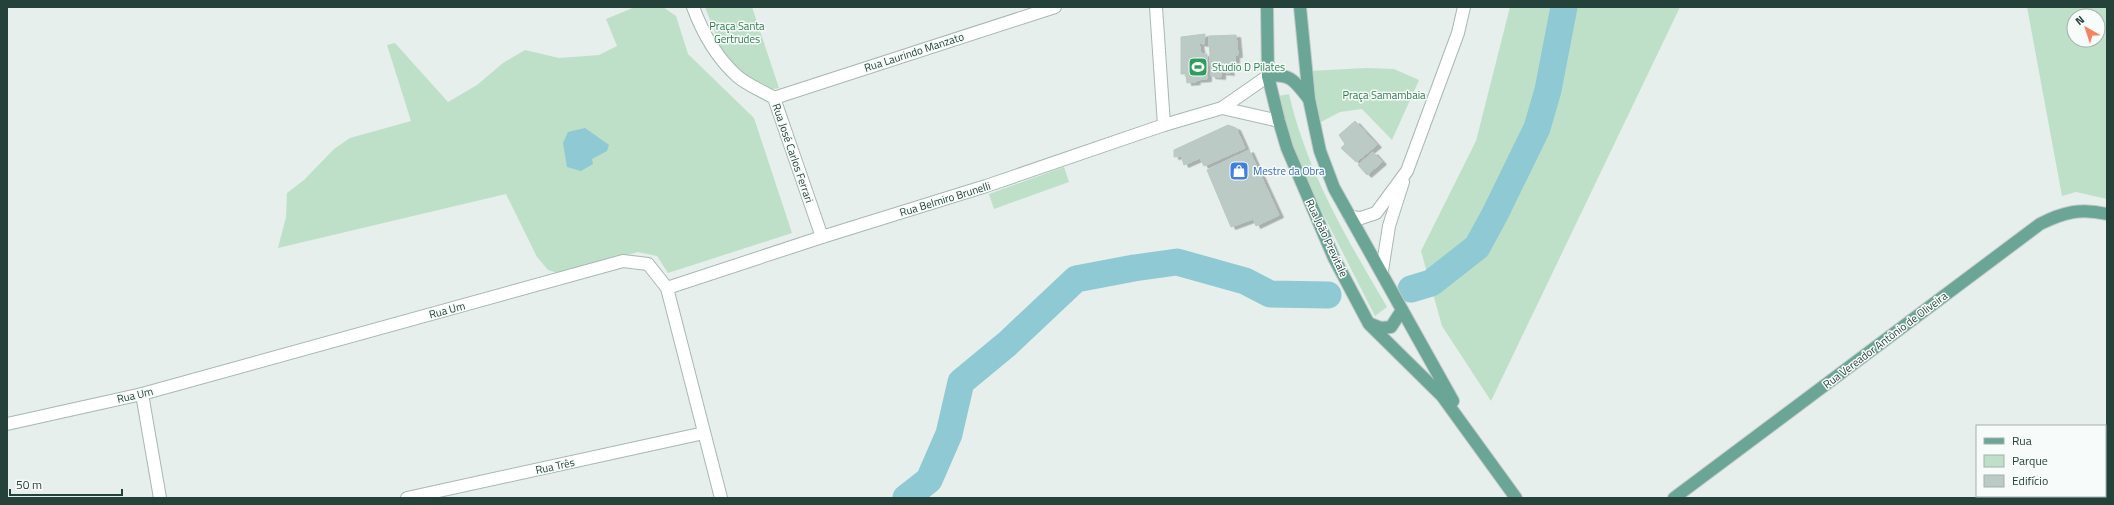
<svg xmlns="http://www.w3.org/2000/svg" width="2114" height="505" font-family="'Titillium Web',sans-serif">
  <defs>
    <filter id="shadow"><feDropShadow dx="4.5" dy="2.5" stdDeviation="0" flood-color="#0004"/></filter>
  </defs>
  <rect width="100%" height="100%" fill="#e6efeb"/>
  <g fill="#bfe0c8" fill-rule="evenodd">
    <path d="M 635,7 L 663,7 L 676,16 L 688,54 L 754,118 L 792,233 L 668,273 L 657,256 L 638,252 L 561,274 L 548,270 L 537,257 L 506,194 L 278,248 L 286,217 L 287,193 L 304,180 L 334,149 L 350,138 L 411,121 L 387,45 L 395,43 L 448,102 L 477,85 L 503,63 L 525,50 L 559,58 L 599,55 L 617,46 L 606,19 Z"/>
    <path d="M 705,7 L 752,7 L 779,88 L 769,90 L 761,87 L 726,61 Z"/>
    <path d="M 1510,7 L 1680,7 L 1491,401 L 1442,326 L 1421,251 L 1476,141 Z"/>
    <path d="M 2027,7 L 2107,7 L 2107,199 L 2076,192 L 2062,196 ZM 2074,16 L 2098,16 L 2098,40 L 2074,40 Z"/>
    <path d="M 1366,68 L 1394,69 L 1419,80 L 1392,140 L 1362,109 L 1340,112 L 1321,122 L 1309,71 Z"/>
    <path d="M 1289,94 C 1307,172 1347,239 1387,307 L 1375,316 L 1320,208 L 1294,151 L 1278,96 Z"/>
    <path d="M 1064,167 L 1069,182 L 994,209 L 989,194 Z"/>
  </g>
  <path fill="#8ec9d4" d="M 585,128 L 609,145 L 607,151 L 592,159 L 593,164 L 581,171 L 567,167 L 563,143 L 568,132 Z"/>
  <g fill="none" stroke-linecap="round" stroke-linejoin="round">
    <g stroke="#8ec9d4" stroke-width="27">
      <path d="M 1411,289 L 1431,283 L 1477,247 L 1495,214 L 1537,128 L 1548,90 L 1564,7"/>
      <path d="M 906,498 L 929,480 L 949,434 L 961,382 L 1007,344 L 1076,279 L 1134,268 L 1177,262 L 1245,281 L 1270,294 L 1328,295"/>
    </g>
  </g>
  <g fill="#bbcac4" stroke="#b8c9c2" filter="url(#shadow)">
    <path d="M 1205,34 L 1204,44 L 1199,43 L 1201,54 L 1207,54 L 1207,79 L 1195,80 L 1196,82 L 1187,83 L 1186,74 L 1181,74 L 1181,37 Z"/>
    <path d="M 1236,35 L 1238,55 L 1235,55 L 1235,69 L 1229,68 L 1230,73 L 1221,72 L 1221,77 L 1211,76 L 1209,36 Z"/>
    <path d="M 1355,121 L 1377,145 L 1356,162 L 1341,148 L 1345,144 L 1339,135 Z"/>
    <path d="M 1228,125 L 1236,128 L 1245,148 L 1204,166 L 1200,158 L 1184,165 L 1181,156 L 1174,157 L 1174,150 Z"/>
    <path d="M 1249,150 L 1279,215 L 1256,226 L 1253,219 L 1231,227 L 1207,170 Z"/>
    <path d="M 1373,152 L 1382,162 L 1367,175 L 1358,165 Z"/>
  </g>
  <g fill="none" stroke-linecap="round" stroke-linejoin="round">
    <defs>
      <g id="minor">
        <path d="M 693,7 C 703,34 716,57 737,76 C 747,85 763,91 774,98 L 822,237"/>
        <path d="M 1156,7 L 1164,125"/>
        <path d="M 774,98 L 1055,7"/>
        <path d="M 1222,108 L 1279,121"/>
        <path d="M 1350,217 L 1361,218 L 1376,213 L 1407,171 L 1458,33 L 1464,7"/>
        <path d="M 1382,271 L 1389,226 L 1403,182"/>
        <path d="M 667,288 L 822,237 L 986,186 L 1164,125 L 1222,108 L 1268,76"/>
        <path d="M 142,394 L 160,498"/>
        <path d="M 7,424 L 142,394 L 623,261 L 648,264 L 667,288 L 721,498"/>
        <path d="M 407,498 L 704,433"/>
      </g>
      <g id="major">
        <path d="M 1267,7 L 1268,76 L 1279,121 L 1287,148 L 1334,258 L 1369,324 L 1442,396 L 1516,498"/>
        <path d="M 1300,7 L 1309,99 L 1320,151 L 1334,188 L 1453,401"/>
        <path d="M 1268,76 C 1290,73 1295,81 1308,98"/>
        <path d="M 1371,324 L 1381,328 L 1391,327 L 1402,310"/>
        <path d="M 1674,498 L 2040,224 C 2064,212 2080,208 2107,214"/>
      </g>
    </defs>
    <use href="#minor" stroke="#a8b8b2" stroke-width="14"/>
    <use href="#major" stroke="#c2cac8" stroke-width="14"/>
    <use href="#minor" stroke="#fff" stroke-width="12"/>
    <use href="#major" stroke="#6aa596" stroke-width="12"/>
  </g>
  <defs>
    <symbol id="stadium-square" viewBox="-11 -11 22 22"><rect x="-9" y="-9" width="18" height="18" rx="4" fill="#2e9e5b" stroke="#f7fbf9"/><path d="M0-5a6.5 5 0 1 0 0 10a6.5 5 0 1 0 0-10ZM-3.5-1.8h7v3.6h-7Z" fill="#fff"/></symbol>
    <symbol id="shop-square" viewBox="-11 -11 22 22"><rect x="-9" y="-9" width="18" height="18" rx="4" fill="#3f7fe0" stroke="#f7fbf9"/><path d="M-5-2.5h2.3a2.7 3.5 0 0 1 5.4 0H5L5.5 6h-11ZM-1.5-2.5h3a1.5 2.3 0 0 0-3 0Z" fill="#fff"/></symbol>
  </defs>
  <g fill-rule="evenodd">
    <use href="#stadium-square" x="1187" y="56" width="22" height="22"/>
    <use href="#shop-square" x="1228" y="160" width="22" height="22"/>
  </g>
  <g text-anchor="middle" stroke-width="3" stroke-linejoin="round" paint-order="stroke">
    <g font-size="11" fill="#2d7a4b" stroke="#f7fbf9">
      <text x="737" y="30">Praça Santa<tspan x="737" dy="13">Gertrudes</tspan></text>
      <text x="1384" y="99">Praça Samambaia</text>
    </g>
    <g font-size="11" fill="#24423a" stroke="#f7fbf9">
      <text transform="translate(914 52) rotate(-18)" y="4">Rua Laurindo Manzato</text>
      <text transform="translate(793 153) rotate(71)" y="4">Rua José Carlos Ferrari</text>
      <text transform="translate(945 199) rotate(-17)" y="4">Rua Belmiro Brunelli</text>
      <text transform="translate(1327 238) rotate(65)" y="4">Rua João Previtale</text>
      <text transform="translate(447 310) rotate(-15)" y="4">Rua Um</text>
      <text transform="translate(1885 340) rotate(-37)" y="4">Rua Vereador Antônio de Oliveira</text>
      <text transform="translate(135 395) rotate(-13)" y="4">Rua Um</text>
      <text transform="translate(555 466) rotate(-12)" y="4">Rua Três</text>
    </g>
    <g font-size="11" fill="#27864d" stroke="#f7fbf9" text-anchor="start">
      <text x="1212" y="71">Studio D Pilates</text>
    </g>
    <g font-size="11" fill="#366cbe" stroke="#f7fbf9" text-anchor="start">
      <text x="1253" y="175">Mestre da Obra</text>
    </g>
  </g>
  <rect width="2114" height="505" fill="none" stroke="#24423a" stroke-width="16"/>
  <rect x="1976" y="425" width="130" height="72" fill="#f7fbf9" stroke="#a3b1ad"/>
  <rect x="1984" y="438" width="20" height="6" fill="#6aa596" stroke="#a3b1ad"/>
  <text x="2012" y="445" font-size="12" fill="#24423a">Rua</text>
  <rect x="1984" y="455" width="20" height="12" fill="#bfe0c8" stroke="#a3b1ad"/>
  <text x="2012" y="465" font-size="12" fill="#24423a">Parque</text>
  <rect x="1984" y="475" width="20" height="12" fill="#bbcac4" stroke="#a3b1ad"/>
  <text x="2012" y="485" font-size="12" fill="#24423a">Edifício</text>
  <g transform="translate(2086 28) rotate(321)"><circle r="19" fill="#f7fbf9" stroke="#a3b1ad"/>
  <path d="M0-3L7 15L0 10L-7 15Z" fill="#f4845f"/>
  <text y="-6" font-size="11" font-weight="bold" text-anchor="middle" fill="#24423a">N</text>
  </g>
  <path d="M10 489v6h112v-6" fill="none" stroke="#24423a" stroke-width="2"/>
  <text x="16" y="489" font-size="12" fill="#24423a" stroke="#f7fbf9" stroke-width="3" paint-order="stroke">50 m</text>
</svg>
